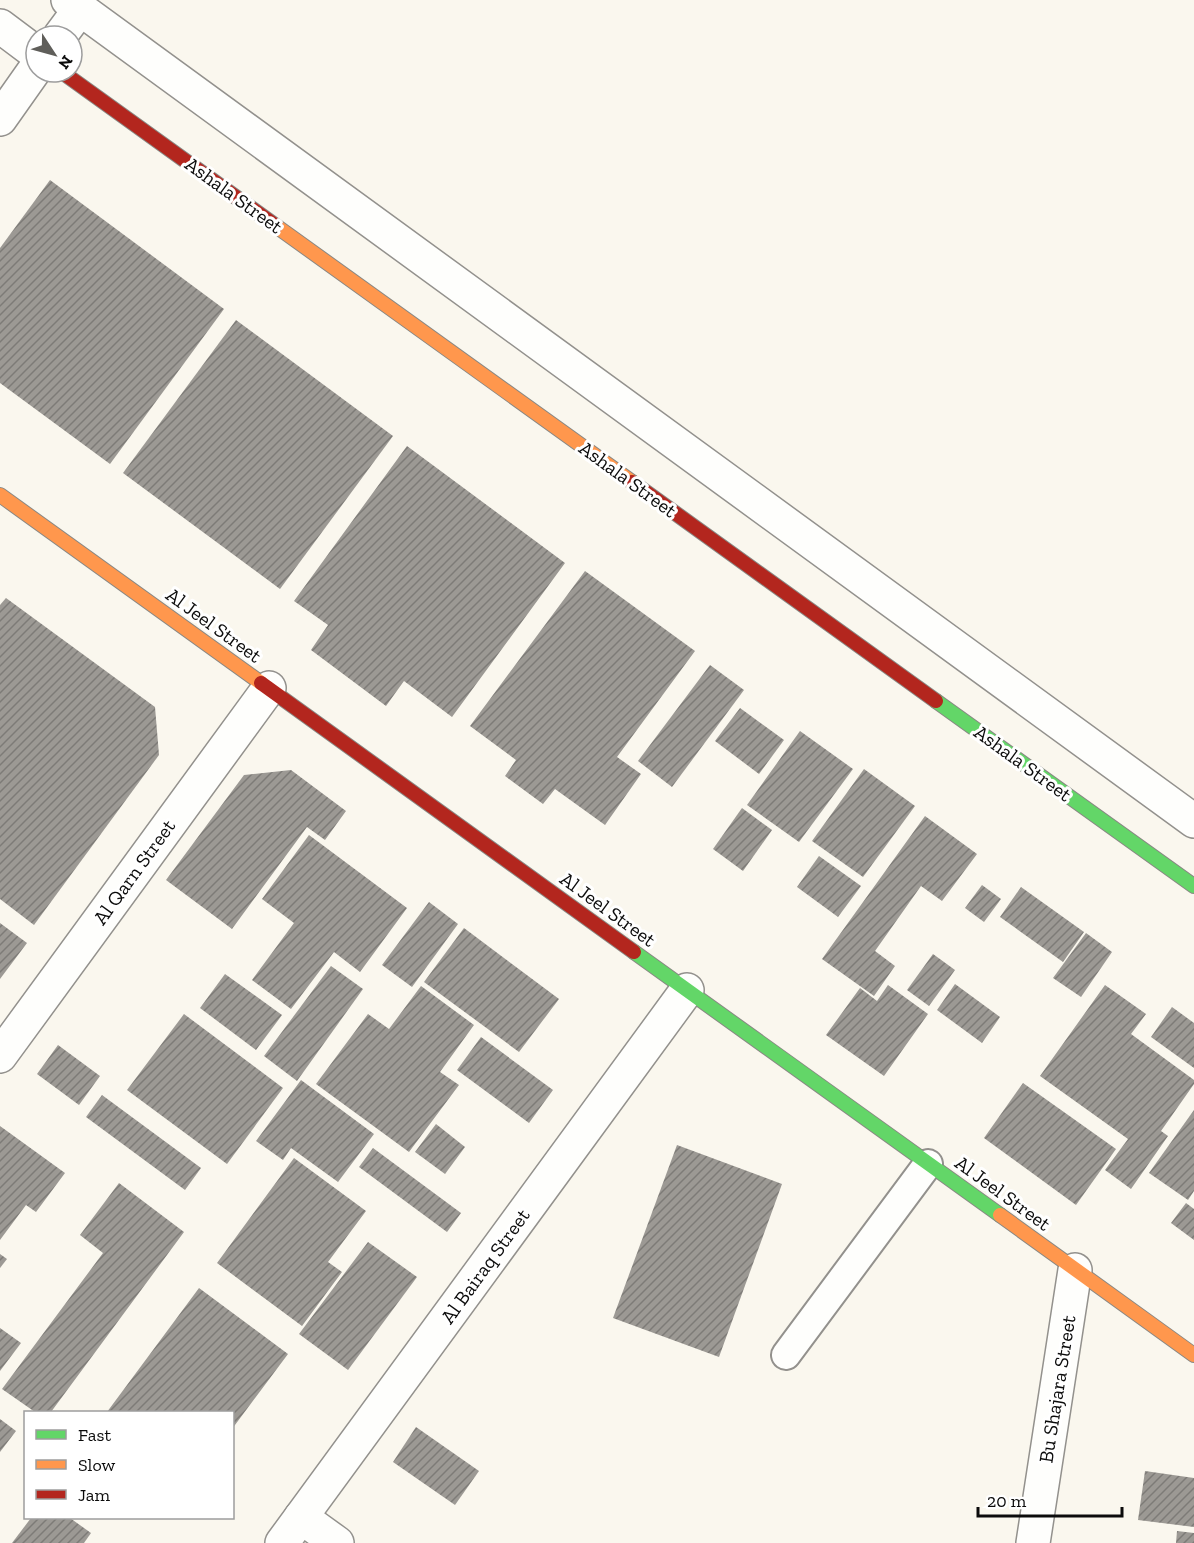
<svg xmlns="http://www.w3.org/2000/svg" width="1194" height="1543" font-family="'Zilla Slab',serif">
  <defs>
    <pattern id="building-hatch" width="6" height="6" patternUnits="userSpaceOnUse" patternTransform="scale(1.5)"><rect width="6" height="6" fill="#9c9994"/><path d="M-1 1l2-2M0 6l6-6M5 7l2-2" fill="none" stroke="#7d7b77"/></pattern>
  </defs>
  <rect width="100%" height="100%" fill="#faf7ee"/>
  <g fill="url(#building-hatch)">
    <path d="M 50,180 L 224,309 L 110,464 L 0,383 L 0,248 Z"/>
    <path d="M 236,320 L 393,436 L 280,589 L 123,473 Z"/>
    <path d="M 407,446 L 565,563 L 452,717 L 404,681 L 386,706 L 311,650 L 328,625 L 294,601 Z"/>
    <path d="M 585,571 L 695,651 L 617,757 L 641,774 L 605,825 L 555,789 L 543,804 L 505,776 L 516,760 L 470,726 Z"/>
    <path d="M 6,598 L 155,707 L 159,755 L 34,925 L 0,899 L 0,605 Z"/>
    <path d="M 710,665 L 744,690 L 672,787 L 638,761 Z"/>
    <path d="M 740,708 L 784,740 L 759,774 L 715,741 Z"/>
    <path d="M 800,731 L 853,769 L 799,842 L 747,805 Z"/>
    <path d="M 864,769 L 915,806 L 863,877 L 812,841 Z"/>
    <path d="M 291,770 L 346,811 L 325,840 L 307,827 L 232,929 L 166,880 L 244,775 Z"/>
    <path d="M 742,808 L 772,830 L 743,871 L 713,849 Z"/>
    <path d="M 925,816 L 977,854 L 942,901 L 921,886 L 875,951 L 895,966 L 874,996 L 822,959 Z"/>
    <path d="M 309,835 L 407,908 L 360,972 L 334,952 L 291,1009 L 252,980 L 294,923 L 262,899 Z"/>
    <path d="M 819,856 L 861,886 L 838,917 L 797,887 Z"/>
    <path d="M 982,885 L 1001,899 L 984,922 L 965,908 Z"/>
    <path d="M 1021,887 L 1084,932 L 1063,962 L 1000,917 Z"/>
    <path d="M 429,902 L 458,924 L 412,987 L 382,965 Z"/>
    <path d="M 0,923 L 27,943 L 0,979 Z"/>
    <path d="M 464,928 L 559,999 L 519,1052 L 424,982 Z"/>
    <path d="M 1086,933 L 1112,952 L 1081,997 L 1053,978 Z"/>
    <path d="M 933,954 L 955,970 L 929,1006 L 907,990 Z"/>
    <path d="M 331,966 L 363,989 L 297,1081 L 264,1056 Z"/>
    <path d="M 225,974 L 282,1015 L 256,1050 L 200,1008 Z"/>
    <path d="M 955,984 L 1000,1017 L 982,1043 L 937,1010 Z"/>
    <path d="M 888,985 L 928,1014 L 884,1076 L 826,1035 L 860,988 L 877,1001 Z"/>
    <path d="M 1105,985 L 1146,1014 L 1131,1034 L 1194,1080 L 1194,1084 L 1161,1131 L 1168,1136 L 1131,1189 L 1105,1170 L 1128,1139 L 1040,1076 Z"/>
    <path d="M 421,986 L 474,1025 L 440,1072 L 459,1085 L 409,1152 L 316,1084 L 368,1014 L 389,1029 Z"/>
    <path d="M 1172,1007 L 1194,1023 L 1194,1068 L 1151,1037 Z"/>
    <path d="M 184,1014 L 283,1088 L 227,1164 L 127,1090 Z"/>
    <path d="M 481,1037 L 553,1090 L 529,1123 L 457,1070 Z"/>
    <path d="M 58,1045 L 100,1076 L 79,1105 L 37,1074 Z"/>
    <path d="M 301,1080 L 374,1134 L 338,1182 L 291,1148 L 283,1160 L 256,1141 Z"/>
    <path d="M 1023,1083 L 1116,1149 L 1076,1205 L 984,1138 Z"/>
    <path d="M 102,1095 L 201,1168 L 185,1190 L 86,1117 Z"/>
    <path d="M 1194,1110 L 1194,1191 L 1188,1200 L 1149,1173 Z"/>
    <path d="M 436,1124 L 465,1147 L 445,1174 L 415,1152 Z"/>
    <path d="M 0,1126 L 65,1173 L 36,1212 L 26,1205 L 0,1240 Z"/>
    <path d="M 677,1145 L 782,1184 L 719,1357 L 613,1318 Z"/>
    <path d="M 373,1148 L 461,1213 L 447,1232 L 359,1167 Z"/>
    <path d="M 294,1158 L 366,1211 L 328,1262 L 342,1272 L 302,1326 L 217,1263 Z"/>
    <path d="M 119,1183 L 184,1232 L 51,1412 L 35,1412 L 2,1389 L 103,1253 L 80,1235 Z"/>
    <path d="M 1186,1203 L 1194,1209 L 1194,1240 L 1171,1223 Z"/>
    <path d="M 368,1242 L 417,1277 L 348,1370 L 299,1334 Z"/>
    <path d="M 0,1254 L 7,1259 L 0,1268 Z"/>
    <path d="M 199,1288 L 288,1354 L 232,1429 L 232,1412 L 107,1412 Z"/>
    <path d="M 0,1328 L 21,1343 L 0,1371 Z"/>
    <path d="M 0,1419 L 16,1431 L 0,1452 Z"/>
    <path d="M 416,1427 L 479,1471 L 455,1505 L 393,1462 Z"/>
    <path d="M 1145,1471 L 1194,1478 L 1194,1527 L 1138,1520 Z"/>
    <path d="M 31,1518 L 70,1518 L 91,1533 L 84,1543 L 12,1543 Z"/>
    <path d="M 1177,1531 L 1194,1533 L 1194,1543 L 1176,1543 Z"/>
  </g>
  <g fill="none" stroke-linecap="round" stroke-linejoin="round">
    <defs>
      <path id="lane" d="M 786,1355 L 928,1164"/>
      <g id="street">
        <path d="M 68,0 L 1194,821"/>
        <path d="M 0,26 L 36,53"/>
        <path d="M 60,36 L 80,9"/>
        <path d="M 0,119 L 36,68"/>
        <path d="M 0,1056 L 269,688"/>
        <path d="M 301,1517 L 337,1543"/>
        <path d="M 282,1543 L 687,990"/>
        <path d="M 1033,1543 L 1075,1270"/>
      </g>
      <g id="fast">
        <path d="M 936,701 L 1194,886"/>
        <path d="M 634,952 L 1000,1215"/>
      </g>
      <g id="slow">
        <path d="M 276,226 L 632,482"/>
        <path d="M 0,495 L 261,683"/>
        <path d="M 1000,1215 L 1194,1355"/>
      </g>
      <g id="jam">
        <path d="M 62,72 L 276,226"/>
        <path d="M 632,482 L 936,701"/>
        <path d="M 261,683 L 634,952"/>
      </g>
    </defs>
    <use href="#lane" stroke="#93918d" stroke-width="32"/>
    <use href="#street" stroke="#93918d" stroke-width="36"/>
    <use href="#fast" stroke="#898884" stroke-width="16"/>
    <use href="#slow" stroke="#898884" stroke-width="16"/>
    <use href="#jam" stroke="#898884" stroke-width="16"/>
    <use href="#lane" stroke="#fefefc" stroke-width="28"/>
    <use href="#street" stroke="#fefefc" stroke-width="33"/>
    <use href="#fast" stroke="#63d668" stroke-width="14"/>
    <use href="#slow" stroke="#ff974d" stroke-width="14"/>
    <use href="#jam" stroke="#b3261e" stroke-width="14"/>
  </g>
  <g text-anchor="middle" stroke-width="6" stroke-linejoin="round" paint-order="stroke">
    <g font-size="20" fill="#0b0b0b" stroke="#fff">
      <text transform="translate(234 195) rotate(36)" y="7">Ashala Street</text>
      <text transform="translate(628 479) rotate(36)" y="7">Ashala Street</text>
      <text transform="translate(214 625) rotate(36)" y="7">Al Jeel Street</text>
      <text transform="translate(1023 763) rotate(36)" y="7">Ashala Street</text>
      <text transform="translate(134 872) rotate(-54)" y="7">Al Qarn Street</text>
      <text transform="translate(608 909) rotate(36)" y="7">Al Jeel Street</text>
      <text transform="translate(1003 1193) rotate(36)" y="7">Al Jeel Street</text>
      <text transform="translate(485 1266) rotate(-54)" y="7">Al Bairaq Street</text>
      <text transform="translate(1057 1389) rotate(-81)" y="7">Bu Shajara Street</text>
    </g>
  </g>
  <rect x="24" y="1411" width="210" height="108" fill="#ffffff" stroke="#9d9d9d" stroke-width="1.5"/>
  <rect x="36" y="1430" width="30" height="9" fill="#63d668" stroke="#9d9d9d" stroke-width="1.5"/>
  <text x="78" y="1441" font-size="18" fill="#0b0b0b">Fast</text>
  <rect x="36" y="1460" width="30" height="9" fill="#ff974d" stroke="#9d9d9d" stroke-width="1.5"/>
  <text x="78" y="1471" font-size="18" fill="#0b0b0b">Slow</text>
  <rect x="36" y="1490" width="30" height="9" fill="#b3261e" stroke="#9d9d9d" stroke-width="1.5"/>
  <text x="78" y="1501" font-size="18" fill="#0b0b0b">Jam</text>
  <g transform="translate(54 54) rotate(126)"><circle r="28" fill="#ffffff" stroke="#9d9d9d" stroke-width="1.5"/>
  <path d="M0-4.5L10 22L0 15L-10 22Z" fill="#5f5e5a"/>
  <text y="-9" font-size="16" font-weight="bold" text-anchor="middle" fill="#0b0b0b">N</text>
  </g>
  <path d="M978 1507v9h144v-9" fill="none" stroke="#0b0b0b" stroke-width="3"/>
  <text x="987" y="1507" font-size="18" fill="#0b0b0b" stroke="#ffffff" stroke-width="4.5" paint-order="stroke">20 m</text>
</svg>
